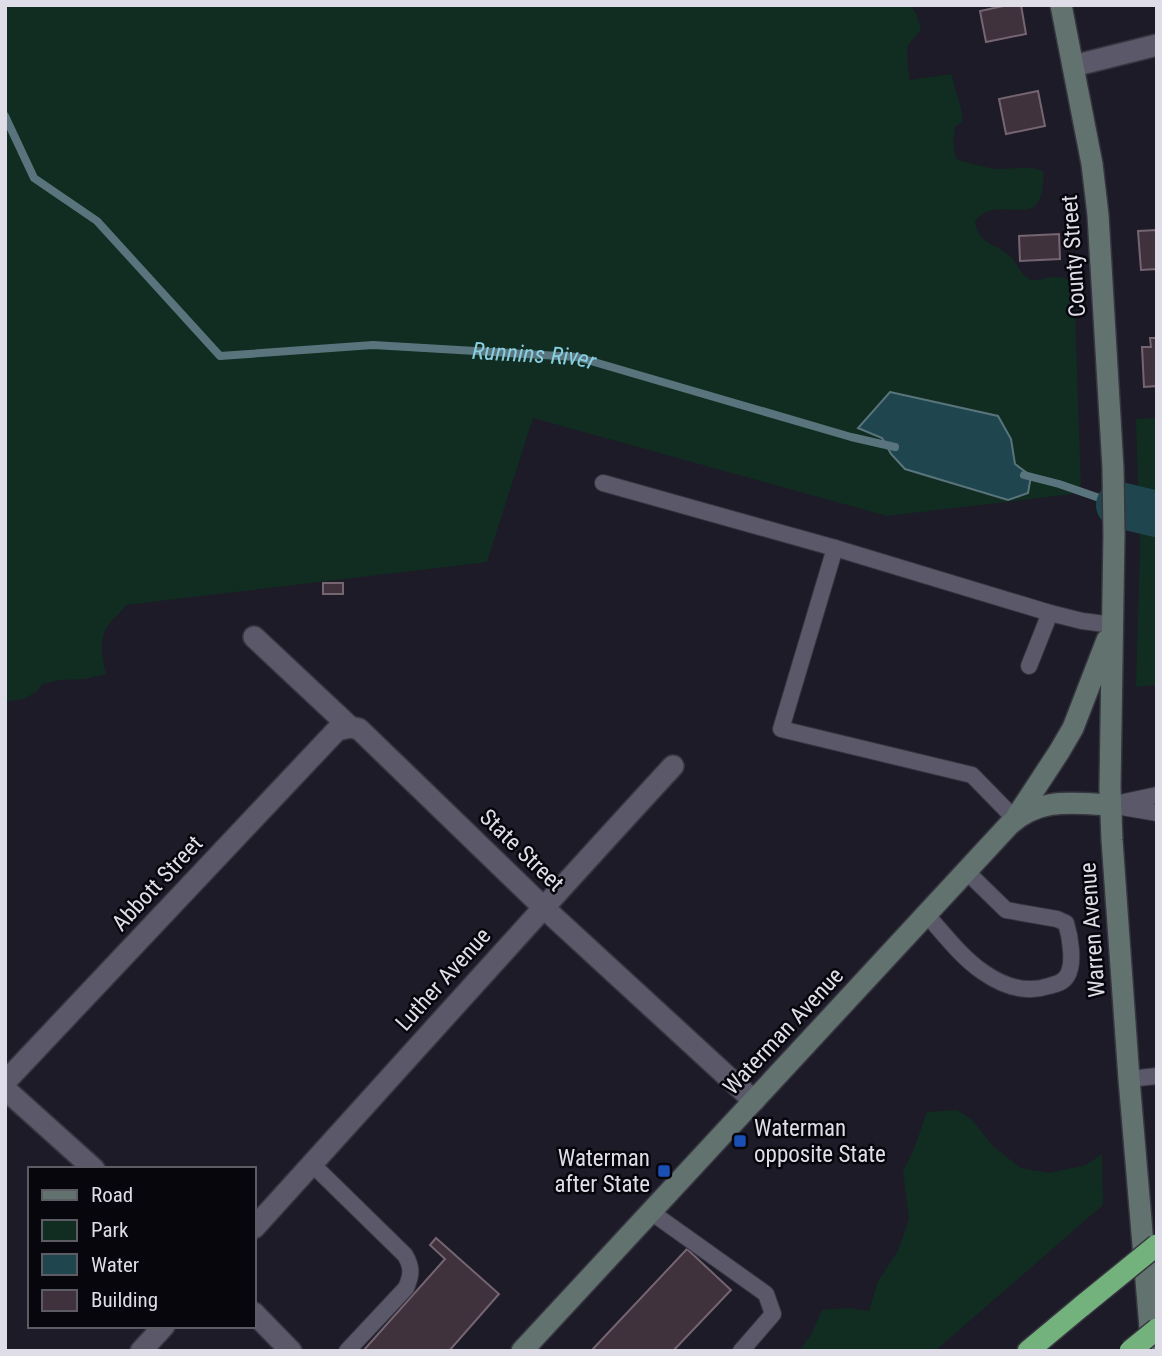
<svg xmlns="http://www.w3.org/2000/svg" width="1162" height="1356" font-family="'Roboto Condensed',sans-serif">
  <rect width="100%" height="100%" fill="#1d1b28"/>
  <g fill="#112c20" fill-rule="evenodd">
    <path d="M 5,5 L 909,5 L 916,13 L 921,29 C 918,35 912,39 909,44 C 905,51 909,72 910,80 L 952,74 C 954,90 963,106 962,122 L 955,127 C 954,138 951,150 958,160 C 971,163 985,168 998,169 C 1013,170 1031,164 1044,172 C 1043,182 1043,197 1036,205 C 1024,218 992,198 975,221 C 978,246 998,243 1012,258 C 1017,264 1021,275 1029,279 C 1038,283 1047,276 1056,277 C 1061,277 1067,279 1072,281 L 1075,305 L 1081,493 L 887,516 L 533,418 L 487,562 L 126,605 C 121,613 116,616 110,623 C 98,636 102,658 106,674 L 85,679 L 60,680 L 43,684 L 36,692 L 24,699 L 5,702 ZM 859,428 L 1011,439 L 1015,464 L 1008,500 L 905,469 L 891,454 L 882,438 Z"/>
    <path d="M 1154,418 L 1157,419 L 1157,685 L 1136,687 L 1140,548 L 1136,419 Z"/>
    <path d="M 957,1110 L 972,1120 L 994,1147 L 1021,1168 L 1049,1173 L 1086,1165 L 1102,1154 L 1103,1205 L 935,1351 L 799,1351 L 812,1333 L 822,1310 L 849,1308 L 869,1311 L 878,1281 L 898,1251 L 909,1219 L 903,1171 L 913,1151 L 927,1112 Z"/>
  </g>
  <path fill="#1f464e" stroke="#59747c" stroke-width="2" d="M 890,392 L 998,416 L 1011,439 L 1015,464 L 1031,476 L 1028,493 L 1008,500 L 905,469 L 891,454 L 882,438 L 858,428 Z"/>
  <g fill="none" stroke-linecap="round" stroke-linejoin="round">
    <g stroke="#59747c" stroke-width="8">
      <path id="s1" d="M 5,116 L 34,178 L 97,221 L 220,356 L 373,345 L 577,357 L 851,437 L 895,447"/>
      <path d="M 1024,475 L 1059,484 L 1111,502"/>
    </g>
    <path stroke="#1f464e" stroke-width="46" d="M 1119,505 L 1157,514"/>
  </g>
  <g fill="#40323d" stroke="#746571" stroke-width="2">
    <path d="M 1008,5 L 1021,5 L 1026,34 L 986,42 L 980,11 Z"/>
    <path d="M 1038,91 L 1045,126 L 1006,134 L 999,99 Z"/>
    <path d="M 1157,230 L 1157,269 L 1141,270 L 1138,231 Z"/>
    <path d="M 1059,234 L 1060,259 L 1020,261 L 1019,236 Z"/>
    <path d="M 1150,338 L 1157,338 L 1157,386 L 1144,387 L 1142,347 L 1151,347 Z"/>
    <rect x="323" y="583" width="20" height="11"/>
    <path d="M 436,1238 L 499,1294 L 449,1351 L 363,1351 L 445,1259 L 430,1245 Z"/>
    <path d="M 687,1249 L 731,1290 L 673,1351 L 591,1351 Z"/>
  </g>
  <g fill="none" stroke-linecap="round" stroke-linejoin="round">
    <defs>
      <g id="lane">
        <path d="M 603,483 L 835,548 L 1050,613"/>
        <path d="M 835,548 L 781,729 L 972,775 L 1015,819"/>
        <path d="M 1029,666 L 1050,613 L 1082,621 L 1113,625"/>
        <path d="M 1110,805 L 1157,795"/>
        <path d="M 1116,806 L 1157,813"/>
        <path d="M 926,914 C 944,934 961,957 983,972 C 1003,986 1025,994 1049,986 C 1056,984 1063,983 1067,976 C 1075,964 1070,936 1066,923 L 1057,919 L 1006,910 L 966,871"/>
        <path d="M 1129,1079 L 1157,1076"/>
        <path d="M 312,1164 L 405,1255 C 412,1267 412,1274 406,1288 L 347,1351"/>
        <path d="M 651,1212 L 766,1294 L 773,1314 L 741,1351"/>
      </g>
      <g id="street">
        <path d="M 1073,66 L 1157,45"/>
        <path d="M 254,637 L 350,727 L 359,729 L 543,907 L 754,1101"/>
        <path d="M 5,1082 L 337,730 L 350,727"/>
        <path d="M 5,1089 L 94,1169"/>
        <path d="M 254,1228 C 394,1074 532,919 673,766"/>
        <path d="M 254,1313 L 291,1351"/>
        <path d="M 141,1351 L 164,1326"/>
      </g>
      <g id="secondary">
        <path d="M 1061,5 L 1092,164 L 1098,215 L 1113,468 L 1114,534 L 1110,788 L 1112,840 L 1129,1079 L 1152,1351"/>
        <path d="M 1017,816 L 1059,752 L 1073,728 L 1107,640"/>
        <path d="M 522,1351 L 1009,825 C 1040,797 1072,803 1110,805"/>
      </g>
      <path id="highway" d="M 1028,1351 L 1082,1306"/>
    </defs>
    <use href="#lane" stroke="#373540" stroke-width="18"/>
    <use href="#street" stroke="#373540" stroke-width="24"/>
    <use href="#secondary" stroke="#373540" stroke-width="24"/>
    <use href="#highway" stroke="#373540" stroke-width="24"/>
    <use href="#lane" stroke="#5a5869" stroke-width="16"/>
    <use href="#street" stroke="#5a5869" stroke-width="21"/>
    <use href="#secondary" stroke="#62736f" stroke-width="21"/>
    <use href="#highway" stroke="#73b27c" stroke-width="21"/>
    <defs>
      <g id="highway-bridge">
        <path d="M 1082,1306 L 1157,1245"/>
        <path d="M 1130,1351 L 1157,1329"/>
      </g>
    </defs>
    <use href="#highway-bridge" stroke="#373540" stroke-width="24" stroke-linecap="butt"/>
    <use href="#highway-bridge" stroke="#73b27c" stroke-width="21"/>
  </g>
  <g fill="#1a4fb4" stroke="#07060c" stroke-width="2.5">
    <rect x="733" y="1134" width="14" height="14" rx="3.5"/>
    <rect x="657" y="1164" width="14" height="14" rx="3.5"/>
  </g>
  <g text-anchor="middle" stroke-width="5" stroke-linejoin="round" paint-order="stroke">
    <g font-size="23" fill="#dfdee8" stroke="#07060c">
      <text transform="translate(1073 256) rotate(-94)" y="8">County Street</text>
      <text transform="translate(522 850) rotate(44)" y="8">State Street</text>
      <text transform="translate(157 883) rotate(-47)" y="8">Abbott Street</text>
      <text transform="translate(1092 930) rotate(-94)" y="8">Warren Avenue</text>
      <text transform="translate(443 979) rotate(-48)" y="8">Luther Avenue</text>
      <text transform="translate(783 1031) rotate(-47)" y="8">Waterman Avenue</text>
    </g>
    <g font-size="23" fill="#dfdee8" stroke="#07060c" text-anchor="start">
      <text x="754" y="1136">Waterman<tspan x="754" dy="26">opposite State</tspan></text>
      <text x="650" y="1166" text-anchor="end">Waterman<tspan x="650" dy="26">after State</tspan></text>
    </g>
    <g font-size="24" font-style="italic" fill="#87cfe0" stroke="#07060c">
      <text dy="8" stroke="none"><textPath href="#s1" startOffset="642">Runnins River</textPath></text>
    </g>
  </g>
  <rect width="1162" height="1356" fill="none" stroke="#dfdee8" stroke-width="14"/>
  <rect x="28" y="1167" width="228" height="161" fill="#07060c" stroke="#5d5c64" stroke-width="2"/>
  <rect x="42" y="1190" width="35" height="10" fill="#62736f" stroke="#5d5c64" stroke-width="2"/>
  <text x="91" y="1202" font-size="21" fill="#dfdee8">Road</text>
  <rect x="42" y="1220" width="35" height="21" fill="#112c20" stroke="#5d5c64" stroke-width="2"/>
  <text x="91" y="1237" font-size="21" fill="#dfdee8">Park</text>
  <rect x="42" y="1254" width="35" height="21" fill="#1f464e" stroke="#5d5c64" stroke-width="2"/>
  <text x="91" y="1272" font-size="21" fill="#dfdee8">Water</text>
  <rect x="42" y="1290" width="35" height="21" fill="#40323d" stroke="#5d5c64" stroke-width="2"/>
  <text x="91" y="1307" font-size="21" fill="#dfdee8">Building</text>
</svg>
